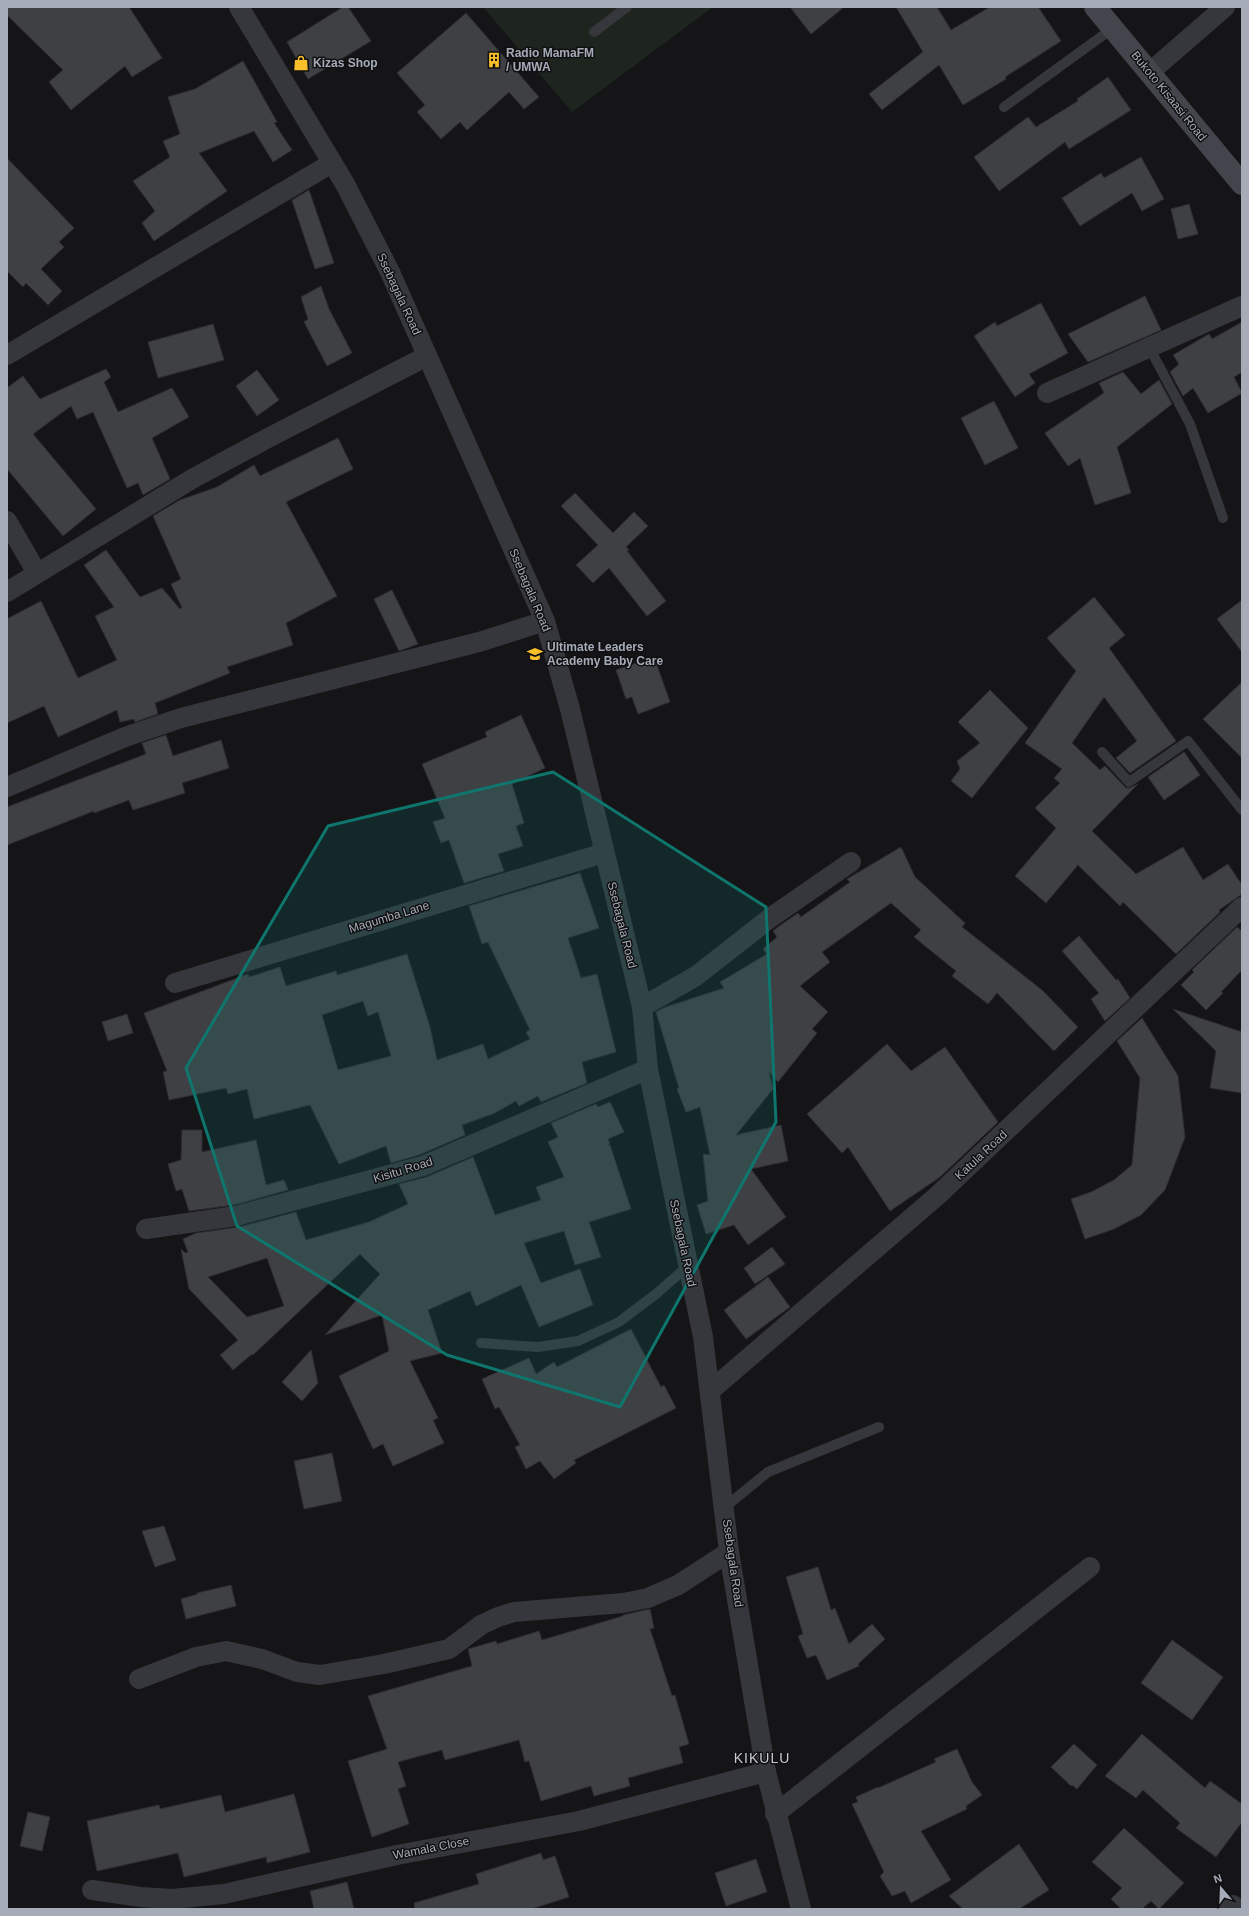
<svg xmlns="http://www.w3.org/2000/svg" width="1249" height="1916" font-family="Helvetica,sans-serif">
  <rect width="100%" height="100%" fill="#151517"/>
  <path fill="#1d251e" d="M 483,7 L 713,7 L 572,112 Z"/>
  <g fill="#3f4044" stroke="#2f2f33" fill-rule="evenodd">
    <path d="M 7,7 L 129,7 L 162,58 L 132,77 L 125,66 L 71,110 L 49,82 L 63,70 L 7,15 Z"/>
    <path d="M 343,7 L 348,7 L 371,41 L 308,79 L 287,42 Z"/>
    <path d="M 790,7 L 844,7 L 811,34 Z"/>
    <path d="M 896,7 L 937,7 L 951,30 L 990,7 L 1038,7 L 1061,41 L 1005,77 L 1006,79 L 963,105 L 939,65 L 882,110 L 869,94 L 923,52 Z"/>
    <path d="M 466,13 L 539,97 L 524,109 L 509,92 L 467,130 L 460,122 L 441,139 L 417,112 L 425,105 L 397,73 Z"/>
    <path d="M 243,61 L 277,122 L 274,123 L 292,150 L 273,162 L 254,131 L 199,153 L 227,191 L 154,241 L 142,223 L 155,211 L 133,181 L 170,157 L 163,141 L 180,134 L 168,97 L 195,89 Z"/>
    <path d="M 1108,77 L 1131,110 L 1069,149 L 1065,142 L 999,191 L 974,157 L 1028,117 L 1036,127 L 1078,101 L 1077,99 Z"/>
    <path d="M 1141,157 L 1164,199 L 1142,211 L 1132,193 L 1080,226 L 1062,198 L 1101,173 L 1104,178 Z"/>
    <path d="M 7,158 L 74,228 L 59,242 L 64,247 L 41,269 L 62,291 L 48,305 L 26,283 L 23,287 L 7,271 Z"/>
    <path d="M 309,190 L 334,263 L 315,269 L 292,200 Z"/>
    <path d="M 1189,204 L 1198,234 L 1178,239 L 1171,209 Z"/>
    <path d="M 321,286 L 329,309 L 352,353 L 327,366 L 304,322 L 308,319 L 301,297 Z"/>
    <path d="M 1145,296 L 1161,330 L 1088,362 L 1068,334 Z"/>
    <path d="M 1041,303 L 1068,353 L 1029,374 L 1035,383 L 1015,397 L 974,336 L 995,322 L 997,326 Z"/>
    <path d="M 1242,322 L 1242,372 L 1234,377 L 1242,393 L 1208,413 L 1193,388 L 1183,396 L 1170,372 L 1179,364 L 1173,355 L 1209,334 L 1212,339 Z"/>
    <path d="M 213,324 L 224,360 L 158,378 L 148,342 Z"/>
    <path d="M 106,369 L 111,377 L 104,382 L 118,412 L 172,388 L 189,417 L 152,438 L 170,479 L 143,495 L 138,483 L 127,488 L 93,412 L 77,419 L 71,406 L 33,434 L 96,509 L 63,536 L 7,469 L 7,388 L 23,376 L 40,399 Z"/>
    <path d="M 257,370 L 279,400 L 257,416 L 236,386 Z"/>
    <path d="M 1123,372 L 1141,394 L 1159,380 L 1172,404 L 1117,447 L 1131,493 L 1095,505 L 1080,458 L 1068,466 L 1045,433 L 1104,393 L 1099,383 Z"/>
    <path d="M 994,401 L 1018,448 L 985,465 L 961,418 Z"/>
    <path d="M 338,438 L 353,469 L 286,502 L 337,596 L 286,623 L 293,645 L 227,667 L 230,673 L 155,703 L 158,714 L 135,722 L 134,719 L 120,722 L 117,710 L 58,737 L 44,706 L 7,723 L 7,619 L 41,601 L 78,678 L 117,660 L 95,616 L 114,607 L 84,565 L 106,550 L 140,597 L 162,588 L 180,609 L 182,608 L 171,584 L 181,579 L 153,516 L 180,500 L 217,487 L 254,465 L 260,476 Z"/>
    <path d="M 575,493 L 613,533 L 634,512 L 648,526 L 626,547 L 629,550 L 627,551 L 666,601 L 647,616 L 609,568 L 593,583 L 576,565 L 598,545 L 561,506 Z"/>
    <path d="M 392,590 L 418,644 L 399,651 L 374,599 Z"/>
    <path d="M 1094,597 L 1125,635 L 1109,648 L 1176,741 L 1130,773 L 1116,758 L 1137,741 L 1104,697 L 1072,743 L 1100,770 L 1105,766 L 1126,788 L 1130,788 L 1138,784 L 1092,831 L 1136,874 L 1183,847 L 1203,880 L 1228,864 L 1242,885 L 1242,894 L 1219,910 L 1220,912 L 1176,954 L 1123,902 L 1120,906 L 1078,865 L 1046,903 L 1015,876 L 1056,828 L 1035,808 L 1060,783 L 1054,778 L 1062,769 L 1025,743 L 1076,671 L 1047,638 Z"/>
    <path d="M 1242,600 L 1242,652 L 1217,619 Z"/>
    <path d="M 654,657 L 670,702 L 638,714 L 632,697 L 626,699 L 616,670 Z"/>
    <path d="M 1242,682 L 1242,758 L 1203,719 Z"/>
    <path d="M 990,690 L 1028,728 L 972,798 L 951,781 L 960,769 L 957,761 L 980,743 L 958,722 Z"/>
    <path d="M 521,715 L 545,768 L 512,784 L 524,823 L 516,826 L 523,846 L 498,854 L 504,871 L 464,883 L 449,840 L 441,843 L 433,822 L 445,818 L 422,764 L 487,737 L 485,732 Z"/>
    <path d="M 166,735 L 173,756 L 221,740 L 229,768 L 182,783 L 185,793 L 133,810 L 129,800 L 94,813 L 94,811 L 7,845 L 7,807 L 146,754 L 142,743 Z"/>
    <path d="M 1184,752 L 1200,775 L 1164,800 L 1148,777 Z"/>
    <path d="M 901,847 L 915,877 L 965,923 L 962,927 L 1042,990 L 1078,1027 L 1054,1051 L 997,993 L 988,1004 L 952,976 L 956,971 L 914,937 L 921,930 L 891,903 L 822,952 L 830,962 L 800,986 L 828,1012 L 812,1029 L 817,1033 L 778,1082 L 769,1072 L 773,1089 L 736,1135 L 781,1125 L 788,1161 L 751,1169 L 786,1217 L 748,1245 L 734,1225 L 706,1234 L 697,1205 L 708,1201 L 703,1154 L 710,1155 L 700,1107 L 686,1112 L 677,1089 L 679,1088 L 656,1012 L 663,1008 L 724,988 L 720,982 L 767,954 L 763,949 L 777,937 L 773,931 L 778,927 L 798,913 L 801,917 L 850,882 L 847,879 Z"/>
    <path d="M 580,873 L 599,928 L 568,938 L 581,978 L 597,974 L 616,1052 L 582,1062 L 587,1083 L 541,1102 L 538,1096 L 519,1106 L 516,1101 L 495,1113 L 462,1125 L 465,1135 L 419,1155 L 391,1163 L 386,1146 L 339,1164 L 310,1105 L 254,1119 L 247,1089 L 228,1094 L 226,1088 L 169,1100 L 163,1072 L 167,1071 L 144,1013 L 248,974 L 249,977 L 280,967 L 286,986 L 336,971 L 337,975 L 407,954 L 430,1027 L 437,1060 L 483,1044 L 488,1059 L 530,1039 L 526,1032 L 530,1030 L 488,942 L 482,944 L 469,906 ZM 363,1001 L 368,1016 L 378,1012 L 391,1056 L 338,1070 L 322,1015 Z"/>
    <path d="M 1237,927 L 1242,931 L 1242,970 L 1221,992 L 1223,993 L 1206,1010 L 1181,985 L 1194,972 L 1192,970 Z"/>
    <path d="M 1079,936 L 1116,980 L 1118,979 L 1130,998 L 1105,1021 L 1091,999 L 1099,993 L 1062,951 Z"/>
    <path d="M 1173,1009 L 1242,1032 L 1242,1093 L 1210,1088 L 1216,1051 Z"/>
    <path d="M 127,1014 L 133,1033 L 108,1041 L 102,1022 Z"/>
    <path d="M 1142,1018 L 1178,1076 L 1185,1137 L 1165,1190 L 1141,1215 L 1114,1229 L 1085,1239 L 1071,1199 L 1091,1192 L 1114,1180 L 1132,1165 L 1140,1078 L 1117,1041 Z"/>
    <path d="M 887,1044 L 911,1071 L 945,1047 L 998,1122 L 940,1177 L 890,1211 L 848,1147 L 842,1153 L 807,1114 Z"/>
    <path d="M 610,1102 L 624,1132 L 608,1139 L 610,1144 L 608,1145 L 610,1145 L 631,1209 L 589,1222 L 601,1257 L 575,1265 L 564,1231 L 524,1243 L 541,1283 L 580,1269 L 593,1305 L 539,1327 L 521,1285 L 476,1306 L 470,1291 L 428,1310 L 442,1353 L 410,1361 L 438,1418 L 433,1420 L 444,1443 L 393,1466 L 383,1444 L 373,1449 L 339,1376 L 389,1351 L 382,1315 L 325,1335 L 380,1274 L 360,1254 L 253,1355 L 252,1354 L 233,1370 L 220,1355 L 238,1340 L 189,1289 L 181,1249 L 185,1253 L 188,1252 L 183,1239 L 196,1233 L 239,1227 L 296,1212 L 306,1240 L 369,1222 L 408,1204 L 399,1184 L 427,1177 L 473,1157 L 495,1215 L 541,1200 L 536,1187 L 564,1177 L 548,1142 L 558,1137 L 551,1123 L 596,1104 L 598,1107 ZM 267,1258 L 284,1306 L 247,1317 L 208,1277 Z"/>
    <path d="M 182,1130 L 202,1130 L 202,1152 L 256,1140 L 266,1185 L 284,1180 L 288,1190 L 234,1205 L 189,1211 L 182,1189 L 176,1191 L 168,1164 L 181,1160 Z"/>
    <path d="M 772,1247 L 785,1264 L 755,1284 L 744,1268 Z"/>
    <path d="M 768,1277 L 790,1307 L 746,1339 L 724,1310 Z"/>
    <path d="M 631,1329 L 661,1387 L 664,1385 L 676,1408 L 574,1460 L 576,1463 L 554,1479 L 540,1461 L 526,1469 L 515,1447 L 520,1445 L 499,1407 L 495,1409 L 482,1379 L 529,1358 L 536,1374 L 554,1362 L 557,1367 Z"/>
    <path d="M 311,1350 L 318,1383 L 302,1401 L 282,1382 Z"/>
    <path d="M 332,1453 L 342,1501 L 304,1509 L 294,1461 Z"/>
    <path d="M 164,1526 L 176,1560 L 155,1567 L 142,1531 Z"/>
    <path d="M 818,1567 L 831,1610 L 835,1608 L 849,1644 L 872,1624 L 885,1639 L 858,1664 L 859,1666 L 827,1680 L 816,1655 L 807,1658 L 798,1636 L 803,1634 L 786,1577 Z"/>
    <path d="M 231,1585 L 236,1606 L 186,1619 L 181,1599 L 198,1594 L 197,1593 Z"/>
    <path d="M 650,1609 L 654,1628 L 650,1629 L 672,1696 L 675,1695 L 689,1744 L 679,1747 L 683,1763 L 628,1778 L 630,1786 L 594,1796 L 591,1786 L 541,1801 L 529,1761 L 525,1762 L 519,1740 L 445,1760 L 442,1750 L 398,1762 L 406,1786 L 398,1789 L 409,1824 L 372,1837 L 348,1761 L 387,1749 L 368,1696 L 472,1666 L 468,1649 L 496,1641 L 497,1644 L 539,1631 L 542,1640 L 623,1616 L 623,1615 Z"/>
    <path d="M 1172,1640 L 1223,1677 L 1192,1720 L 1141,1683 Z"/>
    <path d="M 1142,1734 L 1205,1788 L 1210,1781 L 1242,1804 L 1242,1822 L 1216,1857 L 1176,1828 L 1180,1823 L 1143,1790 L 1136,1798 L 1105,1776 Z"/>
    <path d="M 1074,1744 L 1097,1765 L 1077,1789 L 1072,1785 L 1071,1786 L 1051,1767 Z"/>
    <path d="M 957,1749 L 972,1782 L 982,1795 L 966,1806 L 967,1809 L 921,1831 L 951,1880 L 911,1903 L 905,1891 L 892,1896 L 880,1876 L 884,1872 L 852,1804 L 858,1802 L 856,1797 L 878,1787 L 878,1788 L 936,1762 L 934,1759 Z"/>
    <path d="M 294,1794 L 310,1852 L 267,1863 L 266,1857 L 184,1877 L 178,1853 L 97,1871 L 87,1821 L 159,1805 L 160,1809 L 221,1795 L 225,1812 Z"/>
    <path d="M 28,1812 L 50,1817 L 42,1851 L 20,1846 Z"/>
    <path d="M 1124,1828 L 1184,1883 L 1159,1909 L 1151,1901 L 1142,1909 L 1121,1909 L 1111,1899 L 1122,1888 L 1092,1862 Z"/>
    <path d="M 1019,1844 L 1049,1890 L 1019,1909 L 963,1909 L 949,1896 Z"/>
    <path d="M 541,1853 L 543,1860 L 555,1856 L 569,1897 L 531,1909 L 415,1909 L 414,1903 L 479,1884 L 476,1874 Z"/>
    <path d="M 756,1859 L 767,1892 L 726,1906 L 715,1873 Z"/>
    <path d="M 347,1882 L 354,1909 L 314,1909 L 310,1891 Z"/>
  </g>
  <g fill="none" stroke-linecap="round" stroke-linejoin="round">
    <g stroke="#36373c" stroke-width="10">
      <path d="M 594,32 L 627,7"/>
      <path d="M 1004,107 L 1113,28"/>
      <path d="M 1149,347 L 1190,424 L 1223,518"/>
      <path d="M 1102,752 L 1129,782 L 1188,741 L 1242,810"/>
      <path d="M 481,1343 L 538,1347 L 578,1341 L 619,1322 L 656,1294 L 688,1266"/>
      <path d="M 725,1507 L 768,1472 L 879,1427"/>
    </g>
    <g stroke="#36373c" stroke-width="20">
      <path d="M 239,7 L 345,184 L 390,272 L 545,621 L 570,709 L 642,1007 L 648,1069 L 703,1337 L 729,1552 L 766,1772 L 801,1909"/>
      <path d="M 1149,73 L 1225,7"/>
      <path d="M 7,355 L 332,163"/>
      <path d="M 1047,393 L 1242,306"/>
      <path d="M 7,521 L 37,573"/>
      <path d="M 7,592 L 192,479 L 268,438 L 427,356"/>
      <path d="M 7,787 L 125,737 L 181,718 L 479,642 L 545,621"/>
      <path d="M 175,983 L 604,853"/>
      <path d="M 642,1007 L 696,976 L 770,918 L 851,862"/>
      <path d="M 146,1229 L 236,1216 L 423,1166 L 648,1069"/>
      <path d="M 710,1391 L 937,1196 L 1242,907"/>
      <path d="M 139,1679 L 196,1657 L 226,1651 L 262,1659 L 297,1672 L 320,1675 L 384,1664 L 449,1649 L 481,1625 L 498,1617 L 514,1612 L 623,1603 L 648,1598 L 678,1585 L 729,1552"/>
      <path d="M 775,1814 L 1090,1567"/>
      <path d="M 92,1890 L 141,1897 L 172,1899 L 224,1894 L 397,1855 L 579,1821 L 766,1772"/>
      <path d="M 1229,1909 L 1233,1905"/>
    </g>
    <path stroke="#44454c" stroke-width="22" d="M 1095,7 L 1242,184"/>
  </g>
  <path fill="#0f766e" fill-opacity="0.2" stroke="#0f766e" stroke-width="3" stroke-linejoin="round" d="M 553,772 L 766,907 L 776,1122 L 620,1407 L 447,1355 L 237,1226 L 186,1068 L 328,826 Z"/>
  <defs>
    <symbol id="building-bare" viewBox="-9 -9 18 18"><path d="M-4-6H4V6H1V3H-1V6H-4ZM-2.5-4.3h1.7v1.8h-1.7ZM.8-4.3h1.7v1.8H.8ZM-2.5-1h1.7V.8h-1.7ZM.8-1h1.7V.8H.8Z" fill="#f9bf2b" stroke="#101012" stroke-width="2.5" paint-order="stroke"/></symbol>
    <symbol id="shop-bare" viewBox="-9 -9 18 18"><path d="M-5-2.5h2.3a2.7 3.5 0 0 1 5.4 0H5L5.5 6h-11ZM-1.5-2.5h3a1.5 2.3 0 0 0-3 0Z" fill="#f9bf2b" stroke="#101012" stroke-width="2.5" paint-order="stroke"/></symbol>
    <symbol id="school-bare" viewBox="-9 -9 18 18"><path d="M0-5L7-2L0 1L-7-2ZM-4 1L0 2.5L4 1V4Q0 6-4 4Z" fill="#f9bf2b" stroke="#101012" stroke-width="2.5" paint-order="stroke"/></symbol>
  </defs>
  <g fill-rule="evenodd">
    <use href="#building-bare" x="483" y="49" width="22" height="22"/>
    <use href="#shop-bare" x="290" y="52" width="22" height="22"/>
    <use href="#school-bare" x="524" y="643" width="22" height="22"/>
  </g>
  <g text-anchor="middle" stroke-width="3" stroke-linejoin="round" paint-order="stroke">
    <g font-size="12" font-weight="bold" fill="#a6abb8" stroke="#101012" text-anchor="start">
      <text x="506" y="57">Radio MamaFM<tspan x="506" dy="14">/ UMWA</tspan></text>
      <text x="313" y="67">Kizas Shop</text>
      <text x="547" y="651">Ultimate Leaders<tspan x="547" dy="14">Academy Baby Care</tspan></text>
    </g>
    <g font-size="12" fill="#a6abb8" stroke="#101012">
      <text transform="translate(1169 96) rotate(51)" y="4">Bukoto Kisaasi Road</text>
      <text transform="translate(399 294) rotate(65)" y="4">Ssebagala Road</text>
      <text transform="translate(530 590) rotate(67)" y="4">Ssebagala Road</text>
      <text transform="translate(389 917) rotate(-17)" y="4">Magumba Lane</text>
      <text transform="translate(622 925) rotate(76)" y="4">Ssebagala Road</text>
      <text transform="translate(981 1155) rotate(-43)" y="4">Katula Road</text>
      <text transform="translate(403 1170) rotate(-17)" y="4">Kisitu Road</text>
      <text transform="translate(683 1243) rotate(78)" y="4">Ssebagala Road</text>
      <text transform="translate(733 1563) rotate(82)" y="4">Ssebagala Road</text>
      <text transform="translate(431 1848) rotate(-11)" y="4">Wamala Close</text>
    </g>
    <g font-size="14" letter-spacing="1" fill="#c7cad4" stroke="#101012">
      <text x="762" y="1763">KIKULU</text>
    </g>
  </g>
  <rect width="1249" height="1916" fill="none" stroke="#a6abb8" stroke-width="16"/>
  <g transform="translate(1221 1888) rotate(341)" stroke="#101012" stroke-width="3" paint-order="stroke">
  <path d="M0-3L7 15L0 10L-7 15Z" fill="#a6abb8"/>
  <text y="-6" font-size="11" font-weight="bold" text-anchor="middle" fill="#a6abb8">N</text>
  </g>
</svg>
